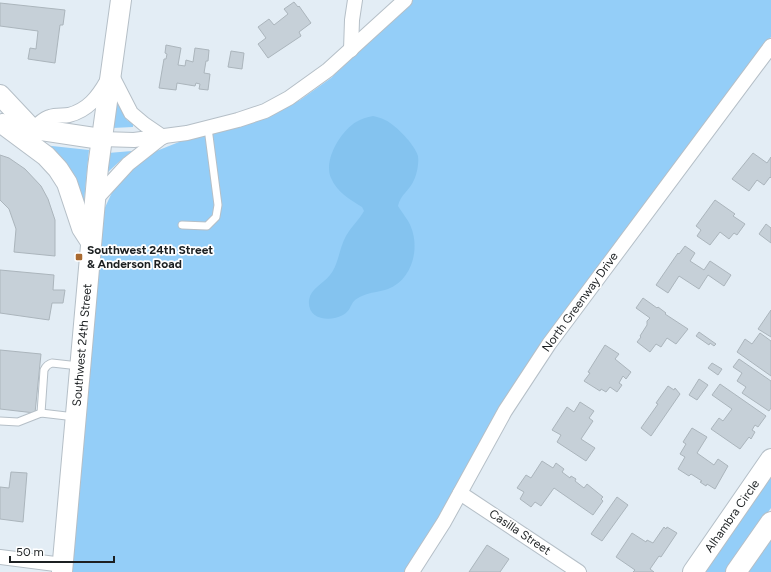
<svg xmlns="http://www.w3.org/2000/svg" width="771" height="572" font-family="Figtree,sans-serif">
  <rect width="100%" height="100%" fill="#e3edf5"/>
  <g fill="#94cef8">
    <path d="M 413,0 L 771,0 L 771,37 L 613,246 L 543,341 L 519,377 L 498,412 L 436,521 L 404,572 L 70,572 L 101,216 L 115,186 L 124,174 L 154,152 L 179,142 L 286,107 L 300,100 L 331,78 Z"/>
    <path d="M 118,104 L 127,120 L 133,124 L 133,127 L 112,128 L 115,106 Z"/>
    <path d="M 43,145 L 89,150 L 83,212 Z"/>
    <path d="M 132,151 L 121,160 L 108,172 L 107,171 L 108,153 Z"/>
    <path d="M 771,470 L 771,508 L 726,572 L 701,572 Z"/>
    <path d="M 771,531 L 771,572 L 743,572 Z"/>
  </g>
  <path fill="#84c3ef" d="M 373,116 C 377,117 382,118 385,120 C 396,125 415,145 418,156 C 419,163 417,174 414,180 C 410,190 400,195 398,206 C 402,213 408,219 411,227 C 420,249 412,280 388,289 C 380,292 370,292 362,296 C 359,297 356,299 354,301 C 350,306 350,311 343,315 C 330,322 307,320 309,300 C 311,288 323,284 330,275 C 339,264 339,248 346,236 C 351,227 359,220 364,211 L 362,207 C 349,199 337,192 331,178 C 323,160 341,131 356,122 C 361,119 367,117 373,116 Z"/>
  <g fill="#c6d0d8" stroke="#abb5bc">
    <path d="M 294,2 L 298,7 L 299,6 L 311,23 L 299,32 L 301,36 L 268,58 L 258,44 L 266,38 L 258,27 L 269,19 L 274,25 L 288,14 L 284,9 Z"/>
    <path d="M 0,3 L 65,10 L 63,25 L 60,25 L 55,63 L 28,59 L 30,48 L 36,49 L 38,31 L 0,26 Z"/>
    <path d="M 166,45 L 181,48 L 178,65 L 185,66 L 186,60 L 193,62 L 195,48 L 209,50 L 208,61 L 206,61 L 204,73 L 210,74 L 208,90 L 199,89 L 200,84 L 196,83 L 195,86 L 177,83 L 176,90 L 159,88 L 164,59 L 166,59 L 167,54 L 165,53 Z"/>
    <path d="M 231,51 L 244,53 L 242,69 L 228,67 Z"/>
    <path d="M 753,153 L 767,163 L 771,157 L 771,178 L 770,177 L 764,185 L 757,180 L 749,191 L 732,179 Z"/>
    <path d="M 0,155 L 9,158 L 25,169 L 41,186 L 48,199 L 55,220 L 55,256 L 14,252 L 16,229 L 9,209 L 0,200 Z"/>
    <path d="M 715,200 L 735,214 L 733,216 L 745,224 L 737,235 L 734,233 L 729,239 L 720,232 L 710,245 L 697,236 L 701,230 L 696,226 Z"/>
    <path d="M 766,224 L 771,228 L 771,243 L 759,234 Z"/>
    <path d="M 685,246 L 695,253 L 690,261 L 704,270 L 710,261 L 731,275 L 724,286 L 708,275 L 699,289 L 679,276 L 668,293 L 656,285 L 678,253 L 679,254 Z"/>
    <path d="M 0,270 L 54,275 L 53,290 L 65,290 L 63,303 L 52,303 L 49,320 L 0,313 Z"/>
    <path d="M 643,298 L 657,308 L 658,307 L 666,313 L 665,314 L 688,329 L 676,344 L 667,338 L 661,347 L 656,344 L 650,352 L 637,342 L 641,337 L 640,336 L 647,325 L 647,321 L 650,318 L 636,308 Z"/>
    <path d="M 771,310 L 771,337 L 758,329 Z"/>
    <path d="M 699,332 L 716,344 L 714,346 L 710,343 L 709,345 L 696,336 Z"/>
    <path d="M 760,333 L 771,341 L 771,376 L 737,352 L 745,339 L 752,344 Z"/>
    <path d="M 605,345 L 619,354 L 615,359 L 631,372 L 626,379 L 623,376 L 619,383 L 622,385 L 617,392 L 610,387 L 606,392 L 601,389 L 600,391 L 584,381 L 590,373 L 588,372 Z"/>
    <path d="M 0,350 L 41,354 L 35,413 L 0,409 Z"/>
    <path d="M 739,359 L 771,381 L 771,408 L 769,411 L 742,393 L 746,387 L 737,381 L 742,373 L 733,367 Z"/>
    <path d="M 712,363 L 722,369 L 718,375 L 708,368 Z"/>
    <path d="M 699,379 L 708,385 L 697,400 L 689,395 Z"/>
    <path d="M 720,384 L 766,416 L 758,427 L 755,425 L 752,430 L 755,432 L 751,439 L 749,437 L 740,449 L 711,429 L 719,418 L 723,421 L 732,409 L 712,395 Z"/>
    <path d="M 668,386 L 674,390 L 675,388 L 680,394 L 651,436 L 641,428 L 658,404 L 656,403 Z"/>
    <path d="M 580,402 L 594,411 L 589,418 L 593,421 L 581,439 L 595,448 L 586,461 L 557,442 L 561,435 L 552,430 L 567,407 L 574,412 Z"/>
    <path d="M 692,428 L 707,437 L 697,453 L 714,465 L 718,459 L 728,466 L 715,489 L 707,484 L 706,486 L 700,482 L 702,481 L 691,474 L 689,476 L 678,469 L 685,457 L 680,454 L 686,444 L 683,442 Z"/>
    <path d="M 542,461 L 553,468 L 556,463 L 564,469 L 562,472 L 570,478 L 571,476 L 576,479 L 575,481 L 584,488 L 587,484 L 603,497 L 601,499 L 603,501 L 593,515 L 554,488 L 541,506 L 535,502 L 531,507 L 520,499 L 524,492 L 517,488 L 526,475 L 531,478 Z"/>
    <path d="M 11,472 L 27,473 L 23,522 L 0,519 L 0,487 L 9,488 Z"/>
    <path d="M 617,497 L 628,505 L 602,541 L 591,534 Z"/>
    <path d="M 664,527 L 666,529 L 667,527 L 677,533 L 661,557 L 659,556 L 650,569 L 654,572 L 633,572 L 635,570 L 616,557 L 632,533 L 646,542 L 647,540 L 653,543 Z"/>
    <path d="M 487,545 L 509,559 L 500,572 L 469,572 Z"/>
  </g>
  <g fill="none" stroke-linecap="round" stroke-linejoin="round">
    <defs>
      <g id="lane">
        <path d="M 182,225 L 207,226 L 216,217 L 218,205 L 208,128"/>
        <path d="M 41,413 L 44,370 C 46,366 48,364 52,363 L 79,366"/>
        <path d="M 0,421 L 18,422 L 41,413 L 75,417"/>
      </g>
      <g id="street">
        <path d="M 351,50 L 352,20 L 355,0"/>
        <path d="M 111,74 L 131,113 L 144,124 L 163,137"/>
        <path d="M 32,129 C 37,126 44,118 50,117 C 56,115 63,116 69,115 C 88,110 98,97 107,81"/>
        <path d="M 101,139 L 134,140 L 187,133 L 238,120 L 265,111 L 289,98 L 328,70 L 405,0"/>
        <path d="M 95,200 L 128,164 L 161,138"/>
        <path d="M 460,493 L 579,572"/>
        <path d="M 0,557 L 63,565"/>
        <path d="M 412,572 L 444,522 L 505,411 L 549,344 L 771,46"/>
      </g>
      <g id="secondary">
        <path d="M 0,95 L 32,129"/>
        <path d="M 3,124 L 46,156 L 58,169 L 67,183 L 82,228 L 91,242"/>
        <path d="M 8,125 L 101,139"/>
        <path d="M 62,572 L 98,167 L 121,0"/>
        <path d="M 693,572 L 771,459"/>
        <path d="M 736,572 L 771,522"/>
      </g>
    </defs>
    <use href="#lane" stroke="#b5bfc7" stroke-width="9"/>
    <use href="#street" stroke="#b5bfc7" stroke-width="16"/>
    <use href="#secondary" stroke="#b5bfc7" stroke-width="22"/>
    <use href="#lane" stroke="#fff" stroke-width="7"/>
    <use href="#street" stroke="#fff" stroke-width="14"/>
    <use href="#secondary" stroke="#fff" stroke-width="20"/>
  </g>
  <rect fill="#a96a31" stroke="#fff" stroke-width="1.5" x="75" y="253" width="8" height="8" rx="2"/>
  <g text-anchor="middle" stroke-width="3.5" stroke-linejoin="round" paint-order="stroke">
    <g font-size="12" font-weight="bold" fill="#1c2022" stroke="#fff" text-anchor="start">
      <text x="87" y="254">Southwest 24th Street<tspan x="87" dy="14">&amp; Anderson Road</tspan></text>
    </g>
    <g font-size="12" fill="#1c2022" stroke="#fff">
      <text transform="translate(580 302) rotate(-54)" y="4">North Greenway Drive</text>
      <text transform="translate(82 345) rotate(-85)" y="4">Southwest 24th Street</text>
      <text transform="translate(732 516) rotate(-55)" y="4">Alhambra Circle</text>
      <text transform="translate(520 532) rotate(34)" y="4">Casilla Street</text>
    </g>
  </g>
  <path d="M10 556v6h104v-6" fill="none" stroke="#1c2022" stroke-width="2"/>
  <text x="16" y="556" font-size="12" fill="#1c2022" stroke="#ffffff" stroke-width="3" paint-order="stroke">50 m</text>
</svg>
